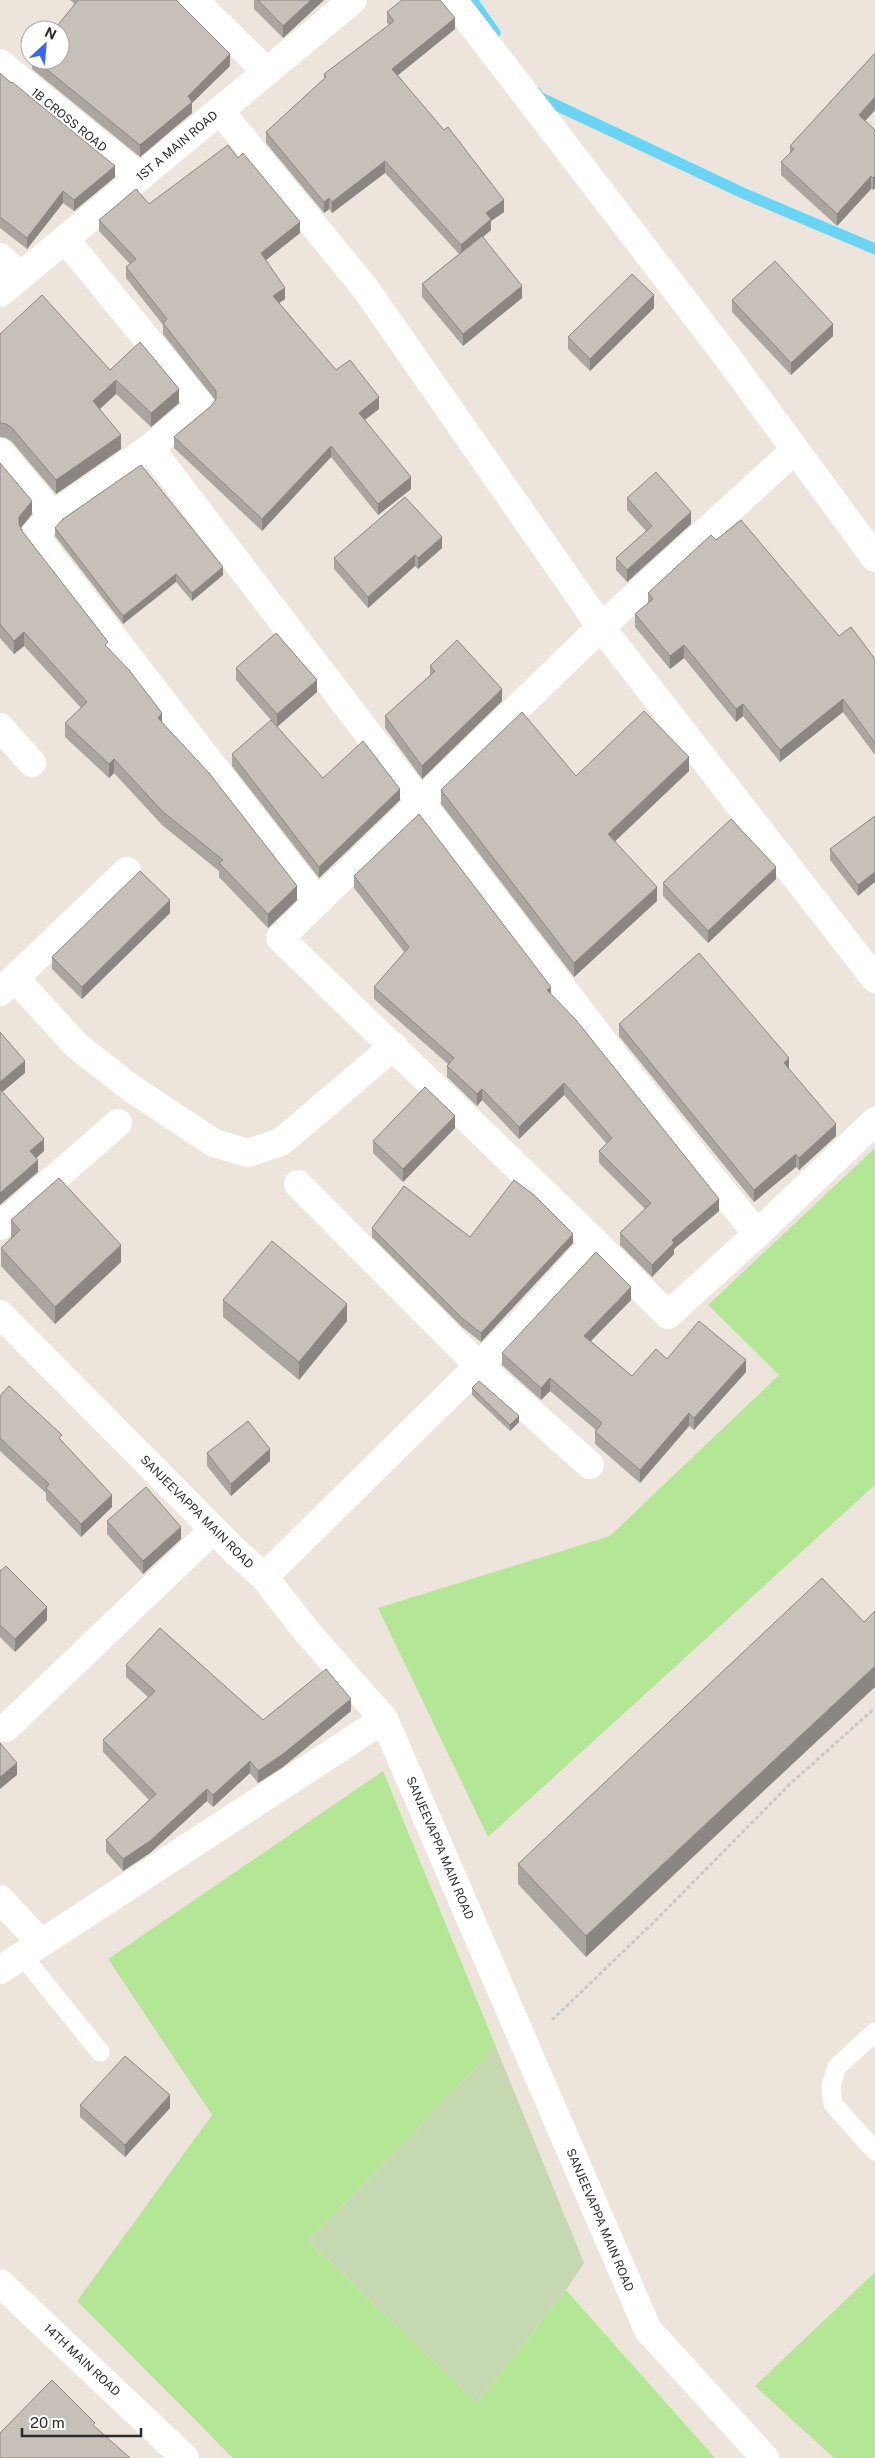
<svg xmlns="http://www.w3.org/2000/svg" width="875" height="2458" font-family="'Public Sans',sans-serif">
  <rect width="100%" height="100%" fill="#ede5dc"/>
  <g fill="#b4e795">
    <path d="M 875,1148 L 875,1485 L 488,1837 L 378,1608 L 610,1536 L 779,1375 L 708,1305 Z"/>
    <path d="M 383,1771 L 496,2047 L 308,2241 L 477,2403 L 566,2290 L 715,2458 L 233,2458 L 77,2301 L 212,2115 L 108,1959 Z"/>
    <path d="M 875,2272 L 875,2458 L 834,2458 L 755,2386 Z"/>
  </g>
  <path fill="#c6d8b2" d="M 496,2047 L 584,2263 L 566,2290 L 477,2403 L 308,2241 Z"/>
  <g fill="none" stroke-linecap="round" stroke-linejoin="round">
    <g stroke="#69d5f5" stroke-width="11">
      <path d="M 472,0 L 495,33"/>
      <path d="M 536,92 L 539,97 L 745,194 L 875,249"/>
    </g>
    <path stroke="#c8c8c8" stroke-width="3" stroke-dasharray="4 2.5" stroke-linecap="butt" d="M 552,2020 L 653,1923 L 790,1784 L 875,1708"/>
    <g stroke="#fff" stroke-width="19">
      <path d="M 22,1955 L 100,2052"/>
      <path d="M 875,2032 L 837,2067 L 831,2086 L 833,2104 L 875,2151"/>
    </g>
    <g stroke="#fff" stroke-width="28">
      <path d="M 194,0 L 267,72"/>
      <path d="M 453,0 L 722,350 L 875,558"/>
      <path d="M 0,63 L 140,177"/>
      <path d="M 0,257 L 20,276"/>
      <path d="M 0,293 L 353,0"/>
      <path d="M 150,448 L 619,1062 L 757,1234 L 875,1121"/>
      <path d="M 0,452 L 53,515 L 34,535 L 318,902"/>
      <path d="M 53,515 L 150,448 L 201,405 L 65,239"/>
      <path d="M 0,727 L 32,763"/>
      <path d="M 15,978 L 77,1046 L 131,1088 L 214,1143 L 248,1153 L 281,1142 L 394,1046"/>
      <path d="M 0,992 L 127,871"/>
      <path d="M 298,1184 L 478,1365 L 590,1465"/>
      <path d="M 0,1226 L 118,1123"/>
      <path d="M 595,1242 L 668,1315 L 757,1234"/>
      <path d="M 0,1314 L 236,1552 L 264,1577 L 308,1633 L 384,1719 L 648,2330 L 765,2458"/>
      <path d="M 264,1577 L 519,1326 L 595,1242 L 280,938 L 601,627 L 795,450"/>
      <path d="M 6,1728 L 213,1530"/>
      <path d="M 0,1899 L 41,1943"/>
      <path d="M 0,1970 L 384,1719"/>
      <path d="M 0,2283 L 185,2458"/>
    </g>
    <path stroke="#fff" stroke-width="28" d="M 220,111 L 365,288 L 601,627 L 875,979"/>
  </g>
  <g fill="#aaa59e">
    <path d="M 70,0 L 177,0 L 177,1 L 230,66 L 192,103 L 192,113 L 140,157 L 32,69 L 32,60 L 60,60 L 75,4 Z"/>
    <path d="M 254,0 L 324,0 L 283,38 L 254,9 Z"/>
    <path d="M 387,12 L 455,29 L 398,75 L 504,212 L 491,221 L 491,230 L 483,237 L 522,298 L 463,346 L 422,297 L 422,284 L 459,254 L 385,173 L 332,213 L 329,209 L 324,213 L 266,143 L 266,132 L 324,79 L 324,74 L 389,25 L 387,23 Z"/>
    <path d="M 875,53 L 875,110 L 865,121 L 875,130 L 875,188 L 873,190 L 871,189 L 837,226 L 781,175 L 781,162 L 790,153 L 790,146 Z"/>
    <path d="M 0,73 L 115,177 L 74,211 L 63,203 L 27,249 L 0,228 Z"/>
    <path d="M 149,204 L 300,233 L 266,260 L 285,299 L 279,303 L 336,370 L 379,409 L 365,420 L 411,489 L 378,515 L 331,457 L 262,531 L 174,448 L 174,437 L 211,406 L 215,400 L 163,334 L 163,325 L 126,278 L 126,267 L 130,264 L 99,231 L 99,220 Z"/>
    <path d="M 732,300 L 833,336 L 791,375 L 732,312 Z"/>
    <path d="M 654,308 L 590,371 L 568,349 L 568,337 Z"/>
    <path d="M 0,334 L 110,370 L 179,403 L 151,427 L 116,394 L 100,409 L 121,449 L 56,494 L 12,442 L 6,438 L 0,437 Z"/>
    <path d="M 0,463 L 32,514 L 21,528 L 22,531 L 162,723 L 297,900 L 268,928 L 219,877 L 219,871 L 162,825 L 114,773 L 109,778 L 65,737 L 65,723 L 81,708 L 24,646 L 14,654 L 0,638 Z"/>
    <path d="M 627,498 L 691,524 L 627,582 L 616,570 L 616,558 L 646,531 L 627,510 Z"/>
    <path d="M 55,528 L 223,575 L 192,601 L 176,582 L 123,624 L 55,536 Z"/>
    <path d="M 716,540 L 839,636 L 875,659 L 875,755 L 843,712 L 780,762 L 743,716 L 736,722 L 684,658 L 670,669 L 635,627 L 635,614 L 648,603 L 648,593 Z"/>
    <path d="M 442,548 L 418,569 L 415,566 L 368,608 L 334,569 L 334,558 Z"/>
    <path d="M 430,666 L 502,701 L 422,779 L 385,728 L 385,716 L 430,676 Z"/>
    <path d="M 236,668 L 317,692 L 277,727 L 236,680 Z"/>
    <path d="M 232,754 L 323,778 L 400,800 L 319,878 L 232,766 Z"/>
    <path d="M 689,771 L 615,841 L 657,901 L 574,977 L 441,804 L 441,790 L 576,776 Z"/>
    <path d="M 875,816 L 858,896 L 830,860 L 830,849 Z"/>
    <path d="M 354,876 L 551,994 L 719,1211 L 674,1249 L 674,1254 L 652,1277 L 620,1245 L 620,1233 L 645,1209 L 599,1163 L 599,1151 L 607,1144 L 564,1095 L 519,1139 L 482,1100 L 477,1106 L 447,1077 L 447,1066 L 448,1064 L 374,999 L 374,987 L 405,953 L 354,888 Z"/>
    <path d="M 776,879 L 708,943 L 663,896 L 663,883 Z"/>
    <path d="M 170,913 L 82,999 L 52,969 L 52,957 Z"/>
    <path d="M 619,1024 L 789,1069 L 836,1136 L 799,1170 L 796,1167 L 754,1202 L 619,1036 Z"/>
    <path d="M 455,1128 L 403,1182 L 373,1153 L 373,1141 Z"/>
    <path d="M 11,1220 L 121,1262 L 55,1324 L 1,1266 L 1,1248 L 12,1238 L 11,1237 Z"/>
    <path d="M 372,1228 L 470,1237 L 573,1243 L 481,1342 L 462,1327 L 372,1237 Z"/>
    <path d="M 223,1300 L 347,1321 L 299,1380 L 223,1317 Z"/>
    <path d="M 631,1300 L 591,1341 L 632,1376 L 667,1359 L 746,1372 L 694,1430 L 689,1426 L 640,1483 L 595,1444 L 595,1432 L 596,1430 L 550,1391 L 541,1400 L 502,1365 L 502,1353 Z"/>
    <path d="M 472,1388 L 519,1422 L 510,1431 L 472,1395 Z"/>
    <path d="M 0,1396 L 62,1441 L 112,1507 L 81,1537 L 46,1500 L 46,1493 L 0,1451 Z"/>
    <path d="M 207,1453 L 270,1461 L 231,1496 L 207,1466 Z"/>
    <path d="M 107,1521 L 181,1539 L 143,1574 L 107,1534 Z"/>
    <path d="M 0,1571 L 47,1620 L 15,1652 L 0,1637 Z"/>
    <path d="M 864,1622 L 586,1957 L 518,1884 L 518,1864 Z"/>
    <path d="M 126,1665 L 263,1720 L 351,1711 L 283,1767 L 258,1783 L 250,1773 L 213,1807 L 207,1801 L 150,1853 L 123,1871 L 106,1852 L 106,1840 L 149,1800 L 103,1752 L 103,1740 L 148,1697 L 126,1677 Z"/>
    <path d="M 80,2105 L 170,2108 L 125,2157 L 80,2117 Z"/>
  </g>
  <g fill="#8b8681">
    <path d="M 311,0 L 324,0 L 283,38 L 283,26 Z"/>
    <path d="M 455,18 L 455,29 L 392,80 L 392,69 Z"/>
    <path d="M 230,54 L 230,66 L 192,103 L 192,113 L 140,157 L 140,145 Z"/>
    <path d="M 875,97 L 875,110 L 859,128 L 859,115 Z"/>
    <path d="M 385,161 L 385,173 L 332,213 L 332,202 Z"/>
    <path d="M 115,166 L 115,177 L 74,211 L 74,200 Z"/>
    <path d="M 871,176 L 871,189 L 837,226 L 837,214 Z"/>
    <path d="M 875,176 L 875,188 L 873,190 L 873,178 Z"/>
    <path d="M 63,191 L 63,203 L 27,249 L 27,238 Z"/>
    <path d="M 329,198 L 329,209 L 324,213 L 324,202 Z"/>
    <path d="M 504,200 L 504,212 L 491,221 L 491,230 L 461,256 L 461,245 L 486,213 Z"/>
    <path d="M 300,222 L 300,233 L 261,264 L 261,253 Z"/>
    <path d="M 522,286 L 522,298 L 463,346 L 463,334 Z"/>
    <path d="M 285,288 L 285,299 L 273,307 L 273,296 Z"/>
    <path d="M 654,295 L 654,308 L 590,371 L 590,359 Z"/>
    <path d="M 833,324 L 833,336 L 791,375 L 791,363 Z"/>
    <path d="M 116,380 L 116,394 L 93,415 L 93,401 Z"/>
    <path d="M 179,389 L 179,403 L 151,427 L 151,413 Z"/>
    <path d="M 379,397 L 379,409 L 359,424 L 359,413 Z"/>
    <path d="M 121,435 L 121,449 L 56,494 L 56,480 Z"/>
    <path d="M 331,446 L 331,457 L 262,531 L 262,519 Z"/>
    <path d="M 411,477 L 411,489 L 378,515 L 378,504 Z"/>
    <path d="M 32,501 L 32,514 L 19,530 L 19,537 L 19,517 Z"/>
    <path d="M 691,512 L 691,524 L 627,582 L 627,570 Z"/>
    <path d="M 442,537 L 442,548 L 418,569 L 418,558 Z"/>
    <path d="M 415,555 L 415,566 L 368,608 L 368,597 Z"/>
    <path d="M 223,567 L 223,575 L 192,601 L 192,593 Z"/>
    <path d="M 176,574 L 176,582 L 123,624 L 123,616 Z"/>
    <path d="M 24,632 L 24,646 L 14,654 L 14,641 Z"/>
    <path d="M 684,645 L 684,658 L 670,669 L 670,656 Z"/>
    <path d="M 317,680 L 317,692 L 277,727 L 277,714 Z"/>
    <path d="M 502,689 L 502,701 L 422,779 L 422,766 Z"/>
    <path d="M 843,699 L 843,712 L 780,762 L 780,750 Z"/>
    <path d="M 743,704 L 743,716 L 736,722 L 736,709 Z"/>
    <path d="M 162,713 L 162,727 L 158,718 Z"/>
    <path d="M 689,757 L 689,771 L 608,848 L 608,834 Z"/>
    <path d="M 114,759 L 114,773 L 109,778 L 109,764 Z"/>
    <path d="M 400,789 L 400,800 L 319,878 L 319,867 Z"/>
    <path d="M 776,867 L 776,879 L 708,943 L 708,931 Z"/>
    <path d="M 875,872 L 875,882 L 858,896 L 858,885 Z"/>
    <path d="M 297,886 L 297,900 L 268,928 L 268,914 Z"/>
    <path d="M 657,887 L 657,901 L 574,977 L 574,963 Z"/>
    <path d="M 170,900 L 170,913 L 82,999 L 82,987 Z"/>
    <path d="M 551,987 L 551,998 L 547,990 Z"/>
    <path d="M 789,1058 L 789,1070 L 784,1063 Z"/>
    <path d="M 25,1061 L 25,1073 L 0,1094 L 0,1082 Z"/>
    <path d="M 564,1083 L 564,1095 L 519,1139 L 519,1127 Z"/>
    <path d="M 482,1089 L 482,1100 L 477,1106 L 477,1094 Z"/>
    <path d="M 455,1116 L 455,1128 L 403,1182 L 403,1169 Z"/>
    <path d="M 836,1124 L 836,1136 L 799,1170 L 799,1158 Z"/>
    <path d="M 44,1139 L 44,1151 L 30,1164 L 30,1151 Z"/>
    <path d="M 796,1154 L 796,1167 L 754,1202 L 754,1190 Z"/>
    <path d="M 38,1160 L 38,1172 L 0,1205 L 0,1193 Z"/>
    <path d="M 719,1199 L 719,1211 L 674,1249 L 674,1254 L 652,1277 L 652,1265 L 672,1240 Z"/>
    <path d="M 573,1234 L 573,1243 L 481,1342 L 481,1333 Z"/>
    <path d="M 121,1245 L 121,1262 L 55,1324 L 55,1307 Z"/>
    <path d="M 631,1287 L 631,1300 L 584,1348 L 584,1336 Z"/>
    <path d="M 347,1304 L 347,1321 L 299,1380 L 299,1362 Z"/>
    <path d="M 746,1360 L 746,1372 L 694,1430 L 694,1418 Z"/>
    <path d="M 550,1378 L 550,1391 L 541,1400 L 541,1388 Z"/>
    <path d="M 689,1413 L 689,1426 L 640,1483 L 640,1470 Z"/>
    <path d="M 519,1416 L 519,1422 L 510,1431 L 510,1425 Z"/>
    <path d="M 270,1449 L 270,1461 L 231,1496 L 231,1484 Z"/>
    <path d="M 112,1495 L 112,1507 L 81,1537 L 81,1524 Z"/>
    <path d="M 181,1527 L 181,1539 L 143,1574 L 143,1561 Z"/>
    <path d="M 47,1607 L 47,1620 L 15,1652 L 15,1639 Z"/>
    <path d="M 875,1666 L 875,1687 L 586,1957 L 586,1936 Z"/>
    <path d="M 351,1699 L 351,1711 L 283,1767 L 258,1783 L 258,1771 Z"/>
    <path d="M 250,1761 L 250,1773 L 213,1807 L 213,1795 Z"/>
    <path d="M 17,1763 L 17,1775 L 0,1789 L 0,1777 Z"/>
    <path d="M 207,1789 L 207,1801 L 150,1853 L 123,1871 L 123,1859 Z"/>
    <path d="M 170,2095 L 170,2108 L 125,2157 L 125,2145 Z"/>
  </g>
  <g fill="#c6c0b8" stroke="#8b8681">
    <path d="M 78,0 L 176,0 L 230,54 L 188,96 L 192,102 L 140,145 L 35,60 L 60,60 L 60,30 L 54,30 Z"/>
    <path d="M 258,0 L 311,0 L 283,26 Z"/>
    <path d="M 402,0 L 440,0 L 455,18 L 392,69 L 444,130 L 448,127 L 504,200 L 486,213 L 491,219 L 461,245 L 385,161 L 332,202 L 329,198 L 324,202 L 266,132 L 326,77 L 324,74 L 394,21 L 387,12 Z"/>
    <path d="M 875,53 L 875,97 L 859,115 L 875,130 L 875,176 L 873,178 L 871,176 L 837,214 L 781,162 L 794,149 L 790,146 Z"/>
    <path d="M 0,73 L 11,83 L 12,82 L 115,166 L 74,200 L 63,191 L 27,238 L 0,217 Z"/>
    <path d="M 228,145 L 238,158 L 243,153 L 300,222 L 261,253 L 285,288 L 273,296 L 336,370 L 350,360 L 379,397 L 359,413 L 411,477 L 378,504 L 331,446 L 262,519 L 174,437 L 211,406 L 216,399 L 216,391 L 163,323 L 167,319 L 126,267 L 136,259 L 99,220 L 136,189 L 149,204 Z"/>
    <path d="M 482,236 L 522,286 L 463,334 L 422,284 Z"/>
    <path d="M 775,261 L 833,324 L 791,363 L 732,300 Z"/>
    <path d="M 632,274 L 654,295 L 590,359 L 568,337 Z"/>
    <path d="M 42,295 L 110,370 L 140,342 L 179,389 L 151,413 L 116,380 L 93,401 L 121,435 L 56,480 L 12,428 L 6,424 L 0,423 L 0,334 Z"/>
    <path d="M 0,463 L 32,501 L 19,517 L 19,524 L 22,531 L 108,642 L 105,645 L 129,670 L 162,713 L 158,718 L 209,773 L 297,886 L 268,914 L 219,863 L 223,860 L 162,811 L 114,759 L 109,764 L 65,723 L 87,702 L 24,632 L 14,641 L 0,624 Z"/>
    <path d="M 141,465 L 223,567 L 192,593 L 176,574 L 123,616 L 55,528 L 63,519 Z"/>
    <path d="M 656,472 L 691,512 L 627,570 L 616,558 L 652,526 L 627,498 Z"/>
    <path d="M 405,497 L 442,537 L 418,558 L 415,555 L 368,597 L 334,558 Z"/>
    <path d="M 741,520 L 839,636 L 851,627 L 875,659 L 875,743 L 843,699 L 780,750 L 743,704 L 736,709 L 684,645 L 670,656 L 635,614 L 653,599 L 648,593 L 711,535 L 716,540 Z"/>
    <path d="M 276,633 L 317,680 L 277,714 L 236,668 Z"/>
    <path d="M 457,640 L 502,689 L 422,766 L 385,716 L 435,671 L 430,666 Z"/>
    <path d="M 644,711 L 689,757 L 608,834 L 657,887 L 574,963 L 441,790 L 522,712 L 576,776 Z"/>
    <path d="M 271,720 L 323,778 L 363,741 L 400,789 L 319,867 L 232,754 Z"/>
    <path d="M 419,814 L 551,987 L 547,990 L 576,1020 L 719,1199 L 672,1240 L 674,1243 L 652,1265 L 620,1233 L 651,1203 L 599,1151 L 612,1138 L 564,1083 L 519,1127 L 482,1089 L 477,1094 L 447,1066 L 454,1058 L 374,987 L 409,947 L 354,876 Z"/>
    <path d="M 875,816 L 875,872 L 858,885 L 830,849 Z"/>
    <path d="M 731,819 L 776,867 L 708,931 L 663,883 Z"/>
    <path d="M 140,871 L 170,900 L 82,987 L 52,957 Z"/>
    <path d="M 699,953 L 789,1058 L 784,1063 L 836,1124 L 799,1158 L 796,1154 L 754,1190 L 619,1024 Z"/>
    <path d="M 0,1032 L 25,1061 L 0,1082 Z"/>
    <path d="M 425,1087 L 455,1116 L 403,1169 L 373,1141 Z"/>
    <path d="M 0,1089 L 44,1139 L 30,1151 L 38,1160 L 0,1193 Z"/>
    <path d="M 59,1178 L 121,1245 L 55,1307 L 1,1248 L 20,1230 L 11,1220 Z"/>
    <path d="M 514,1180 L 534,1195 L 573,1234 L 481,1333 L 462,1318 L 372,1228 L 404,1186 L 470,1237 Z"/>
    <path d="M 272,1241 L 347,1304 L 299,1362 L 223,1300 Z"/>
    <path d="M 596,1252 L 631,1287 L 584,1336 L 632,1376 L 656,1349 L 667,1359 L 699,1321 L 746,1360 L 694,1418 L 689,1413 L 640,1470 L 595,1432 L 602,1423 L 550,1378 L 541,1388 L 502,1353 Z"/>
    <path d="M 479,1381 L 519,1416 L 510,1425 L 472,1388 Z"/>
    <path d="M 9,1386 L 62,1435 L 59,1438 L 112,1495 L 81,1524 L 46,1488 L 49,1484 L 0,1438 L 0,1396 Z"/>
    <path d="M 248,1421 L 270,1449 L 231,1484 L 207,1453 Z"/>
    <path d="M 146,1487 L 181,1527 L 143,1561 L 107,1521 Z"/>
    <path d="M 6,1566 L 47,1607 L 15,1639 L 0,1625 L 0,1571 Z"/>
    <path d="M 822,1578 L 864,1622 L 875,1611 L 875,1666 L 586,1936 L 518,1864 Z"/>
    <path d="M 160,1628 L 263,1720 L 326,1669 L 351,1699 L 283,1754 L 258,1771 L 250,1761 L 213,1795 L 207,1789 L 150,1841 L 123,1859 L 106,1840 L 156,1794 L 103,1740 L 155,1691 L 126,1665 Z"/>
    <path d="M 0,1743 L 17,1763 L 0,1777 Z"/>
    <path d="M 125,2056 L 170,2095 L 125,2145 L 80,2105 Z"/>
    <path d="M 52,2380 L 95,2423 L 93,2425 L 130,2458 L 0,2458 L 0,2433 Z"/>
  </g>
  <g text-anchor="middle" stroke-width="4" stroke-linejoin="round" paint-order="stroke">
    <g font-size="12" fill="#2b2b2b" stroke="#fff">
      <text transform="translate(69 120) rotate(39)" y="4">1B CROSS ROAD</text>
      <text transform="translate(177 146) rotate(-40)" y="4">1ST A MAIN ROAD</text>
      <text transform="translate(197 1512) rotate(45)" y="4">SANJEEVAPPA MAIN ROAD</text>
      <text transform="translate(440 1848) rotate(67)" y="4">SANJEEVAPPA MAIN ROAD</text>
      <text transform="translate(600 2220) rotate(67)" y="4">SANJEEVAPPA MAIN ROAD</text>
      <text transform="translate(82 2360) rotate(43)" y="4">14TH MAIN ROAD</text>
    </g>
  </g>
  <g transform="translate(45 45) rotate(26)"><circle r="24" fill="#ffffff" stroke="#aaaaaa"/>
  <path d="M0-4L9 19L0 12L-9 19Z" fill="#3763ff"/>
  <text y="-8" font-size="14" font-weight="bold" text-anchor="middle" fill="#2b2b2b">N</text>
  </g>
  <path d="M22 2428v8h119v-8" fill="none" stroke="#2b2b2b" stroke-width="2.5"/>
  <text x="30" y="2428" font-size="15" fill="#2b2b2b" stroke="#ffffff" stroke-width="4" paint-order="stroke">20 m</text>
</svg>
